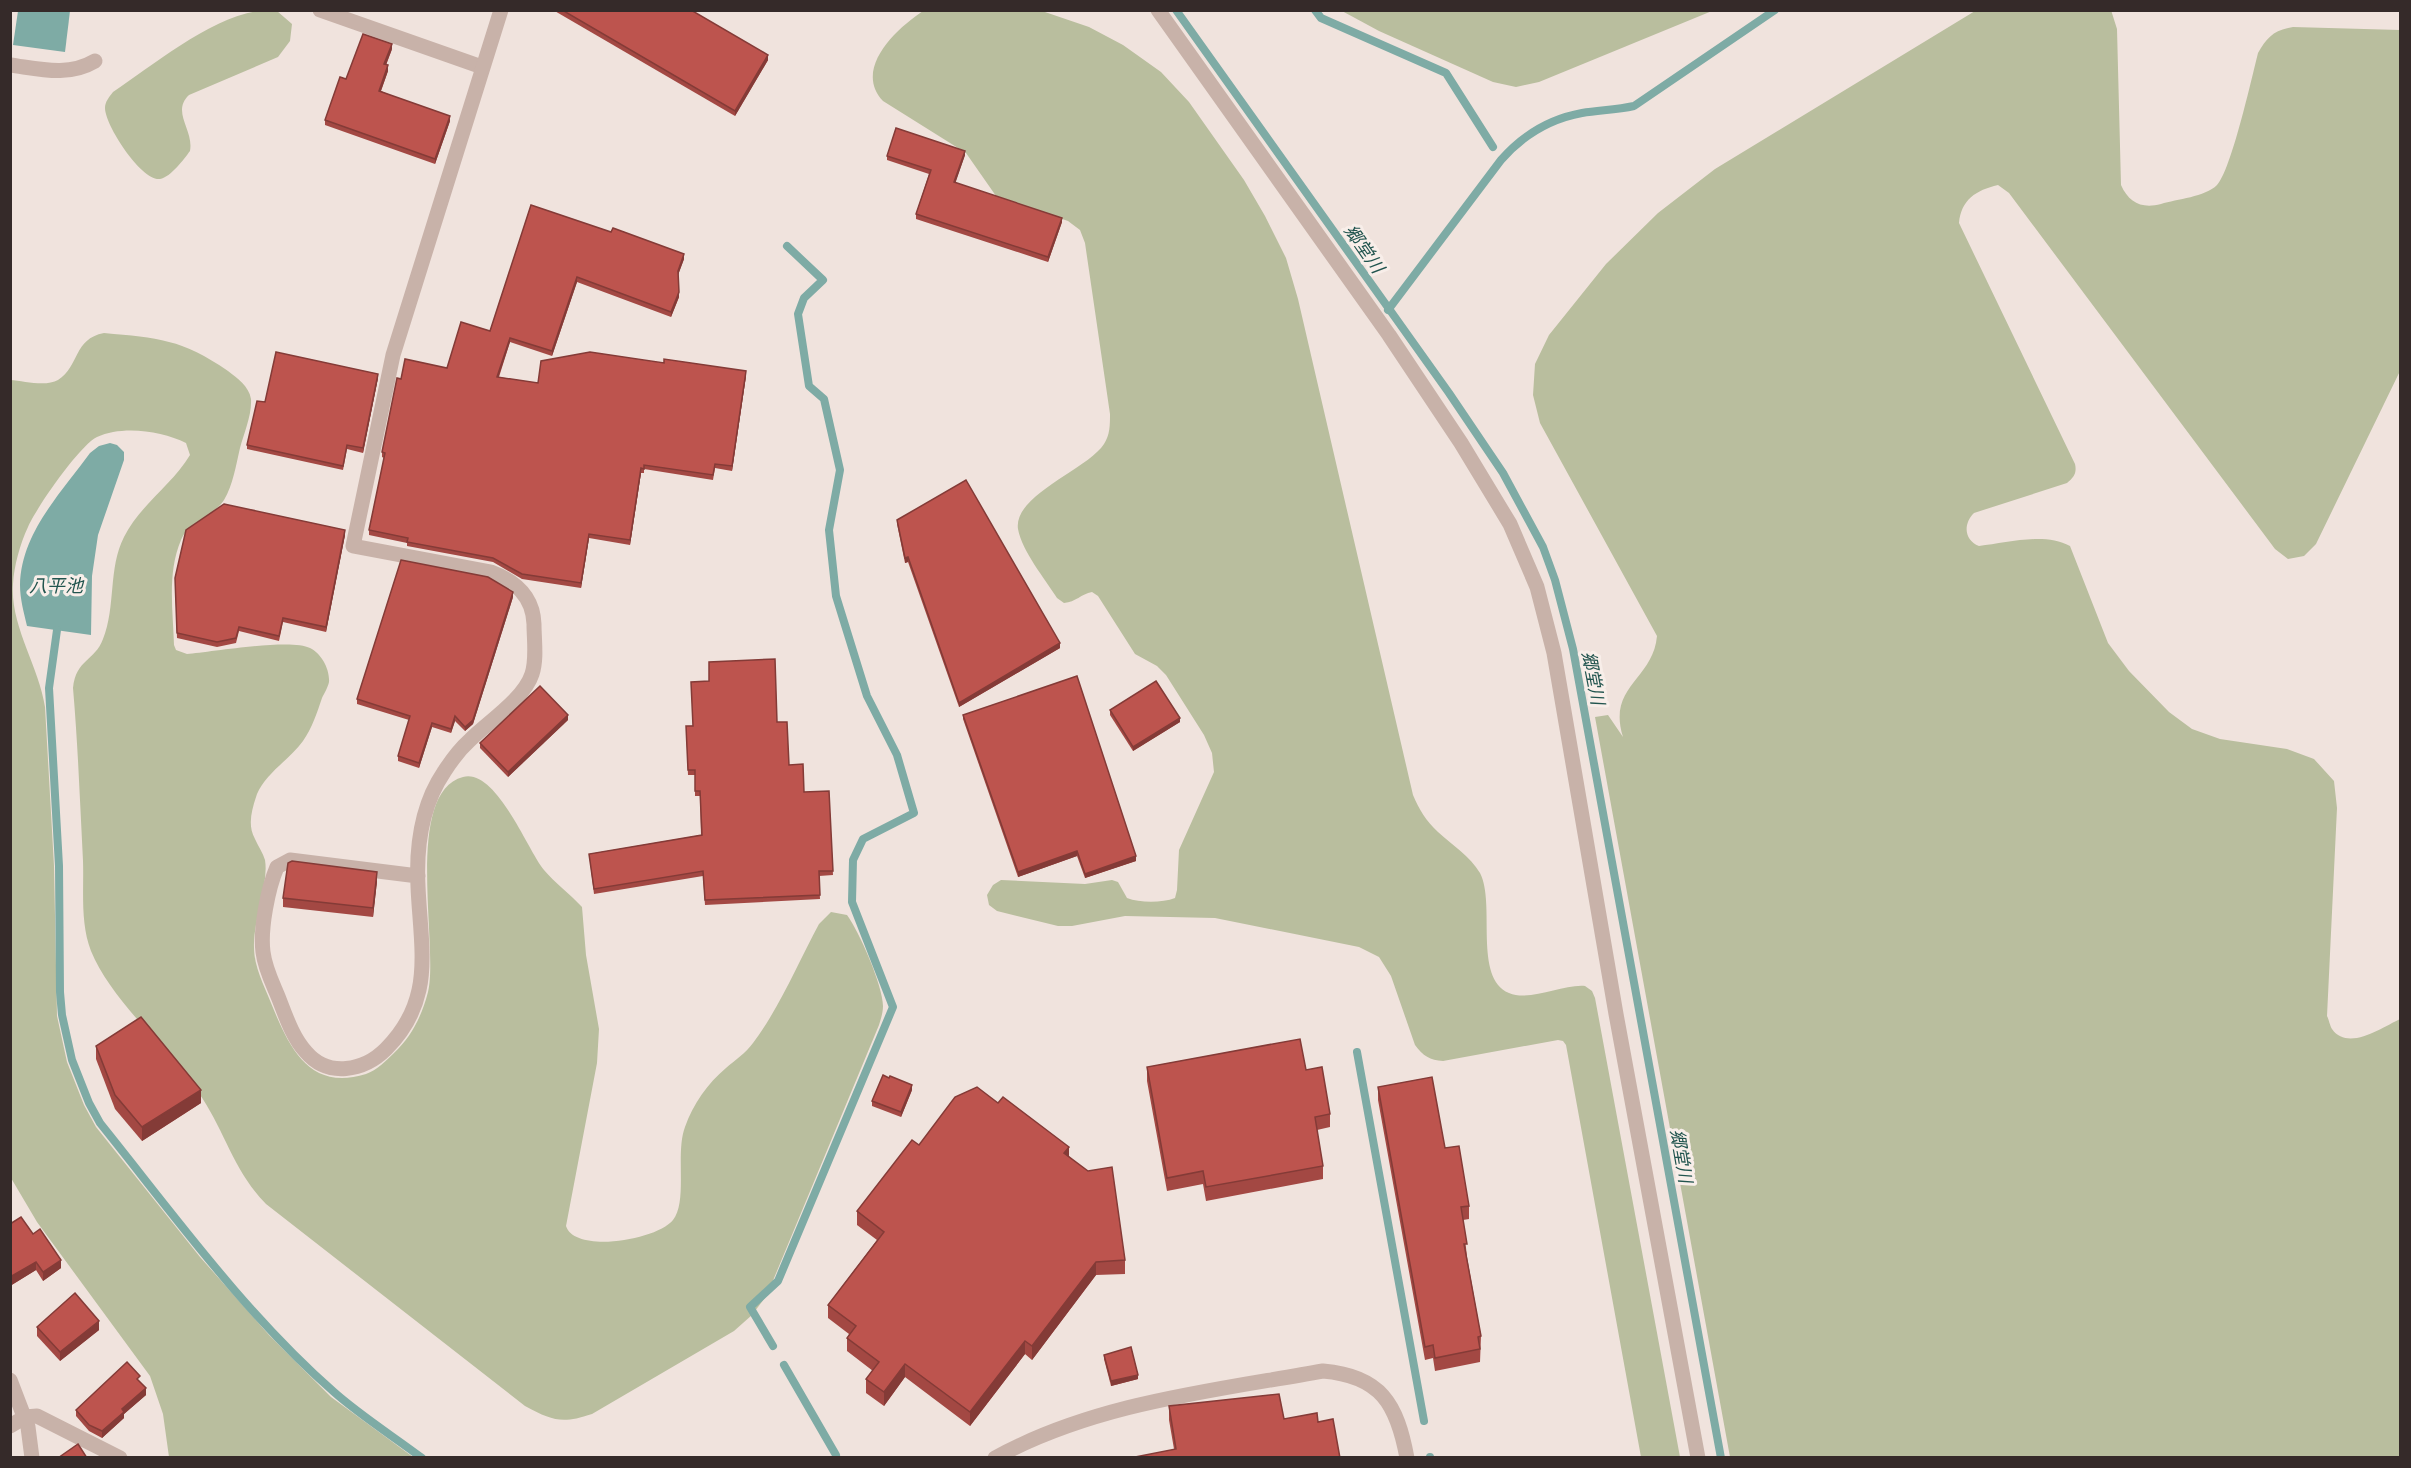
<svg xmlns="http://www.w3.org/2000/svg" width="2411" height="1468" font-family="'Roboto Condensed','Noto Sans JP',sans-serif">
  <rect width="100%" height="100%" fill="#f0e3dd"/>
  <g fill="#b9be9e">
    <path d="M 270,10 L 277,11 L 292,24 L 290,41 L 278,57 L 189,95 C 171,112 194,130 190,151 C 184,159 171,177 160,179 C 141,181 105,125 105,108 C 105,102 109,97 113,92 C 155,64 219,10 270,10 Z"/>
    <path d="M 2111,10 L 2117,29 L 2121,185 C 2129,203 2142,209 2161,204 C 2177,199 2205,197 2217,185 C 2231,171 2252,77 2258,53 C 2267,37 2274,30 2293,27 L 2400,30 L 2400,371 L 2316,544 L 2304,556 L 2288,559 L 2275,549 L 2009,193 L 1998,185 C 1976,190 1961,200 1959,223 L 2075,464 C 2077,473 2074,477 2067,483 L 1974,513 C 1963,524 1964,540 1979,546 C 2007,543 2044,532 2070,546 L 2108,643 L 2129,671 L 2169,712 L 2192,729 L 2220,739 L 2287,749 L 2314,759 L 2334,781 L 2337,808 L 2327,1016 C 2329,1020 2330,1026 2332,1029 C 2348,1052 2383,1027 2400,1019 L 2400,1457 L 1730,1457 L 1595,717 L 1608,715 L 1623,737 C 1607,686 1653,680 1657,636 L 1540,423 L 1533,395 L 1535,364 L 1549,335 L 1606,264 L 1658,213 L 1715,169 L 1975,11 Z"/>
    <path d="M 923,11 L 1042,11 L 1089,27 L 1123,45 L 1161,72 L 1189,102 L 1244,180 L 1265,216 L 1286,258 L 1298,299 L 1413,795 C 1419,809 1426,821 1438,832 C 1452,845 1470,856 1480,873 C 1496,904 1473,978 1509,993 C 1530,1002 1563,984 1585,986 L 1592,991 L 1595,998 L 1680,1457 L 1641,1457 L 1566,1045 L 1563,1041 L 1558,1040 L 1443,1061 C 1430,1060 1423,1056 1415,1045 L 1391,976 L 1379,957 L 1359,947 L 1215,918 L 1125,916 L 1072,926 L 1058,926 L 997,911 L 989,905 L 987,895 L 993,885 L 1001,880 L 1085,884 L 1112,880 L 1118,882 L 1127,898 C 1140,903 1162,903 1175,898 L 1177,890 L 1179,850 L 1214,772 L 1212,753 L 1204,735 L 1166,675 L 1157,666 L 1135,654 L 1098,596 L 1092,592 C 1081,594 1076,602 1064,603 L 1057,598 C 1045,579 1022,551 1018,529 C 1013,495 1087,470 1104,444 C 1110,435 1110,425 1110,414 L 1085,243 L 1080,230 L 1068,221 L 996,196 L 966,153 L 883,101 C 853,69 896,29 923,11 Z"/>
    <path d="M 1342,11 L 1342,10 L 1712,11 L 1539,82 L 1516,87 L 1493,82 L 1379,31 Z"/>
    <path d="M 104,333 C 158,338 182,339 228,371 C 237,378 249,386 251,399 C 252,415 244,433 240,448 C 236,465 233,485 224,500 C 213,517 189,521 181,540 C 167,573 173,610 174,645 L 176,650 L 187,654 C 211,652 291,638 310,648 C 321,653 330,669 329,682 C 328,687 324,694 322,698 C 317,713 312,728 303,741 C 290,759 266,773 257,794 C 252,809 247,825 255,839 C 258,846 263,853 265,860 C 269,884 253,921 254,947 C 254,967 264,985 271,1003 C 289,1047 309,1092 366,1074 C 377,1070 386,1061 394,1053 C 411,1037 422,1016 428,992 C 439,947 403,793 463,777 C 496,768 527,849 544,870 C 555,883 570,894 582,907 L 586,955 L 599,1029 L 597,1063 L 566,1226 C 575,1254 657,1240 673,1220 C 688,1201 675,1153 685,1127 C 693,1104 708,1083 726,1068 C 735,1060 746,1053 753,1043 C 780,1007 798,963 819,924 L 831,912 L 847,915 C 859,931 883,986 883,1006 C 883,1012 881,1019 879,1025 L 767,1295 L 752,1315 L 734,1331 L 592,1414 C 562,1424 553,1421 525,1406 L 266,1204 C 232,1169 225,1130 198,1092 C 167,1047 111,1000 91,951 C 80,923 84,890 83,861 C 80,803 78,746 73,688 C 76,659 95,661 103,639 C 116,607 108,568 124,537 C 140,505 172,485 190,455 L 186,443 C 162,431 123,425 97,437 C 80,445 36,508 28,527 C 20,544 14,566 13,584 C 10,626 39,666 45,707 L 54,866 L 57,1016 L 67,1062 L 84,1105 L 96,1127 L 200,1257 L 269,1335 L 331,1397 L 413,1457 L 169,1457 L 163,1414 L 150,1376 L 37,1222 L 11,1178 L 10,380 C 24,381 46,387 58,380 C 80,366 73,339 104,333 Z"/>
  </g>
  <g fill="#7eaba5">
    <path d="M 18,11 L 70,11 L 65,52 L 13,45 Z"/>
    <path d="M 110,443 L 117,445 L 124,452 L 124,460 L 98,535 L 92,576 L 91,635 L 27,626 C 24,613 20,599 20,585 C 21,533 61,493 90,453 L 99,446 Z"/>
  </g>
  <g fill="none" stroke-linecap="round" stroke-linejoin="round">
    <g stroke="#7eaba5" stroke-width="8">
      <path d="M 1176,10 L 1449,393 L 1503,473 L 1543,547 L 1555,580 L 1573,649 L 1721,1458"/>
      <path d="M 1315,10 L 1321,18 L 1446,73 L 1493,147"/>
      <path d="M 1388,310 L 1501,160 C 1523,135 1549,119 1582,113 C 1600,110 1616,110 1634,106 L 1775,10"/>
      <path d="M 57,630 L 49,688 L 59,866 L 60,992 L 62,1015 L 72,1060 L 89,1103 L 100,1123 C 174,1215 245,1314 334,1392 C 361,1416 393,1436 422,1458"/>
      <path d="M 1357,1052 L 1424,1421"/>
      <path d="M 773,1346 L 750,1307 L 778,1281 L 893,1007 L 852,902 L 853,860 L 863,839 L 914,813 L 897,755 L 867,696 L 836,596 L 829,530 L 840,470 L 824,399 L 809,386 L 798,314 L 804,298 L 823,280 L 787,246"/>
      <path d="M 784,1365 L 836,1455"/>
      <path d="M 1430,1457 L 1430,1458"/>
    </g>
    <g stroke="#c8b2a9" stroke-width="15">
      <path d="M 320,10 L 482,67"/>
      <path d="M 1158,10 L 1389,335 L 1461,443 L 1510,524 L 1537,587 L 1554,653 L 1616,1014 L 1698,1458"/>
      <path d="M 10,65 C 40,69 68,77 95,61"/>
      <path d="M 418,876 L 290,860 L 277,867 C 268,888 260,929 263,952 C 265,969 273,984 279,999 C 286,1017 293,1038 306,1052 C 328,1078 364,1071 386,1049 C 402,1033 414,1013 419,990 C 426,959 419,918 418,886 C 416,846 421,806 444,772 C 451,761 460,749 470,740 C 488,722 524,699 532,674 C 537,659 534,640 534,624 C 533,596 515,581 491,572 L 353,546 L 393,355 L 501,10"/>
      <path d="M 10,1380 L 28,1427 L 32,1458"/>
      <path d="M 10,1426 L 25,1417 L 37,1416 L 120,1458"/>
    </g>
    <path stroke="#c8b2a9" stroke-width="15" d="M 995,1458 C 1095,1403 1212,1391 1323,1371 C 1381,1376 1397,1404 1407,1458"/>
  </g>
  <g fill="#a34843">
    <path d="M 553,10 L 691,10 L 768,60 L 735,116 Z"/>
    <path d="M 392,49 L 386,65 L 388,71 L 381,91 L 450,121 L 435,164 L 325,125 L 325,120 L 346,79 Z"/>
    <path d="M 965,155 L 955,183 L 1062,222 L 1048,262 L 916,219 L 916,214 L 929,174 L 887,160 L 887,156 Z"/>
    <path d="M 531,205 L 684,259 L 678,275 L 679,297 L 671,317 L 577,282 L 552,356 L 510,342 L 499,377 L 538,383 L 746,376 L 732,471 L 715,468 L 713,480 L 644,469 L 644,473 L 641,473 L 630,545 L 589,538 L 581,588 L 522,579 L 493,562 L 407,546 L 407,543 L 369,535 L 369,530 L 384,458 L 382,457 L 382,452 L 401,379 L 447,368 L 490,331 Z"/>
    <path d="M 378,378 L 363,453 L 347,449 L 343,470 L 247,449 L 247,445 L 265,402 Z"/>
    <path d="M 897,520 L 1060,648 L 959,707 L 908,562 L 905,563 L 897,524 Z"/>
    <path d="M 345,535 L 326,632 L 283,622 L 279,641 L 239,631 L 236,643 L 217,647 L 177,638 L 175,578 Z"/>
    <path d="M 513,597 L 473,724 L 465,731 L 455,721 L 451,733 L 432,727 L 419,768 L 398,761 L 398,756 L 409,720 L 357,704 L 357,699 Z"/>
    <path d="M 1110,710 L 1180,722 L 1133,751 L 1110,715 Z"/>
    <path d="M 963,715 L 1136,861 L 1085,878 L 1077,856 L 1018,877 L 963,719 Z"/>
    <path d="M 568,720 L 508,777 L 480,748 L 480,743 Z"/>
    <path d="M 777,722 L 789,765 L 804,792 L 829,791 L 833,875 L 819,876 L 820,899 L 705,905 L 703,876 L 594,894 L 589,854 L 701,835 L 700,796 L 695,796 L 695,775 L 688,775 L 686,726 Z"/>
    <path d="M 377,881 L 373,917 L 283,907 L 283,898 Z"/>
    <path d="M 96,1046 L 201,1103 L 142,1141 L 115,1109 L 96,1059 Z"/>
    <path d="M 1147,1067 L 1306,1070 L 1330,1114 L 1330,1127 L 1317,1130 L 1323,1166 L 1323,1179 L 1206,1201 L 1203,1184 L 1167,1191 L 1147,1081 Z"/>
    <path d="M 1378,1087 L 1445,1148 L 1469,1206 L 1469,1219 L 1463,1220 L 1467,1257 L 1481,1336 L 1480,1362 L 1435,1371 L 1433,1358 L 1425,1360 L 1378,1100 Z"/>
    <path d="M 912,1090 L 901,1117 L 872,1106 L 872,1101 Z"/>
    <path d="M 1069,1156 L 1125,1260 L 1125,1274 L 1096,1275 L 1032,1360 L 1025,1354 L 970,1426 L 905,1377 L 884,1406 L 866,1393 L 866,1379 L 873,1371 L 847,1351 L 847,1338 L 849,1334 L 828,1318 L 828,1305 L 877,1240 L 857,1225 L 857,1211 Z"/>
    <path d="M 10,1224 L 33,1234 L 61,1268 L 43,1281 L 36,1270 L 10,1286 Z"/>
    <path d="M 37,1327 L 99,1330 L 60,1361 L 37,1336 Z"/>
    <path d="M 1104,1355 L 1138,1379 L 1111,1386 L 1104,1359 Z"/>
    <path d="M 140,1383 L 146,1395 L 124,1414 L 124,1418 L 102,1438 L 89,1431 L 76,1416 L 76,1410 Z"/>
    <path d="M 1169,1406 L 1284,1419 L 1318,1422 L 1174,1449 L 1169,1420 Z"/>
  </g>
  <g fill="#843b37">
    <path d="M 392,44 L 392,49 L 384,70 L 384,64 Z"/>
    <path d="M 768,55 L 768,60 L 735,116 L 735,111 Z"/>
    <path d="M 388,65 L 388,71 L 379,96 L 379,91 Z"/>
    <path d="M 450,116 L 450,121 L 435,164 L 435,159 Z"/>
    <path d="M 965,151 L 965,155 L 954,187 L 954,182 Z"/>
    <path d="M 1062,218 L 1062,222 L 1048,262 L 1048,257 Z"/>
    <path d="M 684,254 L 684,259 L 678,275 L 678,271 Z"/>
    <path d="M 577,277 L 577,282 L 552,356 L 552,351 Z"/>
    <path d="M 679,292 L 679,297 L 671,317 L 671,312 Z"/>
    <path d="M 510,338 L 510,342 L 497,381 L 497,377 Z"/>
    <path d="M 746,371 L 746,376 L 732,471 L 732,466 Z"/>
    <path d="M 378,374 L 378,378 L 363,453 L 363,448 Z"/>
    <path d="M 641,468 L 641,473 L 630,545 L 630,540 Z"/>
    <path d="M 345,530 L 345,535 L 326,632 L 326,627 Z"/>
    <path d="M 589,534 L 589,538 L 581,588 L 581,583 Z"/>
    <path d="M 908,557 L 908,562 L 905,563 L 905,558 Z"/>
    <path d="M 513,592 L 513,597 L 473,724 L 465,731 L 465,727 Z"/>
    <path d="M 1060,643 L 1060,648 L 959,707 L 959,703 Z"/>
    <path d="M 568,715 L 568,720 L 508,777 L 508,772 Z"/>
    <path d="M 455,716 L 455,721 L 451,733 L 451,729 Z"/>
    <path d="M 1180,718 L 1180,722 L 1133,751 L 1133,747 Z"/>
    <path d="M 432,723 L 432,727 L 419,768 L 419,763 Z"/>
    <path d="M 1077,851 L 1077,856 L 1018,877 L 1018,872 Z"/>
    <path d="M 1136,856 L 1136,861 L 1085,878 L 1085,874 Z"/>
    <path d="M 377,872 L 377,881 L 373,917 L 373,908 Z"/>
    <path d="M 912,1085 L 912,1090 L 901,1117 L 901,1112 Z"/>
    <path d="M 201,1090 L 201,1103 L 142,1141 L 142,1127 Z"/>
    <path d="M 1069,1147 L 1069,1160 L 1064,1153 Z"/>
    <path d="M 61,1260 L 61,1268 L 43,1281 L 43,1272 Z"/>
    <path d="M 36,1262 L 36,1270 L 10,1286 L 10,1277 Z"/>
    <path d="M 1096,1262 L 1096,1275 L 1032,1360 L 1032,1346 Z"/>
    <path d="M 99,1321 L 99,1330 L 60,1361 L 60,1352 Z"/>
    <path d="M 1025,1341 L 1025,1354 L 970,1426 L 970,1412 Z"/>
    <path d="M 905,1364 L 905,1377 L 884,1406 L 884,1392 Z"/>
    <path d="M 1138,1375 L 1138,1379 L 1111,1386 L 1111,1381 Z"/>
    <path d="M 146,1388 L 146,1395 L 124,1414 L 124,1418 L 102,1438 L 102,1431 L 122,1409 Z"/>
  </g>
  <g fill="#bd544e" stroke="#843b37" stroke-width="1.5">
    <path d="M 562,10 L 691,10 L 768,55 L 735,111 Z"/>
    <path d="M 363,34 L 392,44 L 384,64 L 388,65 L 379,91 L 450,116 L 435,159 L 325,120 L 340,77 L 346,79 Z"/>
    <path d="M 896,128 L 965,151 L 954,182 L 1062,218 L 1048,257 L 916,214 L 931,170 L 887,156 Z"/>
    <path d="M 531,205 L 611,232 L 613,228 L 684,254 L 678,271 L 679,292 L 671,312 L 577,277 L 552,351 L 510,338 L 497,377 L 538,383 L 541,361 L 590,352 L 664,363 L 664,359 L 746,371 L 732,466 L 715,464 L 713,475 L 644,465 L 644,469 L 641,468 L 630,540 L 589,534 L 581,583 L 522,574 L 493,558 L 407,542 L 408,538 L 369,530 L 385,453 L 382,452 L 397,378 L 401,379 L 405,359 L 447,368 L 461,322 L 490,331 Z"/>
    <path d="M 276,352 L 378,374 L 363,448 L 347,445 L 343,466 L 247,445 L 257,401 L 265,402 Z"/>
    <path d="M 966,480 L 1060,643 L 959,703 L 908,557 L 905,558 L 897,520 Z"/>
    <path d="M 224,504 L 345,530 L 326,627 L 283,618 L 279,636 L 239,627 L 236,638 L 217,642 L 177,633 L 175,578 L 186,530 Z"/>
    <path d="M 401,560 L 488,577 L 513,592 L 473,720 L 465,727 L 455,716 L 451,729 L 432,723 L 419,763 L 398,756 L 410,716 L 357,699 Z"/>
    <path d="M 775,659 L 777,722 L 787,722 L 789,765 L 803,764 L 804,792 L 829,791 L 833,871 L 819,871 L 820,895 L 705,900 L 703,871 L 594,889 L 589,854 L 702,835 L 700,791 L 695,791 L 695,770 L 688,770 L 686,726 L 693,726 L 691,682 L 709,681 L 709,662 Z"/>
    <path d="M 1077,676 L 1136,856 L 1085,874 L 1077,851 L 1018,872 L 963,715 Z"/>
    <path d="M 1156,681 L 1180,718 L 1133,747 L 1110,710 Z"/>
    <path d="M 540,686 L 568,715 L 508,772 L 480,743 Z"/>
    <path d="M 292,861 L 377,872 L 373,908 L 283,898 L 288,863 Z"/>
    <path d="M 141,1017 L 201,1090 L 142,1127 L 115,1095 L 96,1046 Z"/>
    <path d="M 1300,1039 L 1306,1070 L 1322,1067 L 1330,1114 L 1315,1117 L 1323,1166 L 1206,1187 L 1203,1171 L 1167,1178 L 1147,1067 Z"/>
    <path d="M 883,1075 L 889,1078 L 890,1076 L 912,1085 L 901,1112 L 872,1101 Z"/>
    <path d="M 1432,1077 L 1445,1148 L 1459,1146 L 1469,1206 L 1461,1207 L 1467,1244 L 1464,1244 L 1481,1336 L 1478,1337 L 1480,1349 L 1435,1358 L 1433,1345 L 1425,1347 L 1378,1087 Z"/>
    <path d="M 977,1087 L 998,1103 L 1003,1097 L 1069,1147 L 1064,1153 L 1088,1171 L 1112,1167 L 1125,1260 L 1096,1262 L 1032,1346 L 1025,1341 L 970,1412 L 905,1364 L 884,1392 L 866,1379 L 879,1362 L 847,1338 L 856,1326 L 828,1305 L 884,1232 L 857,1211 L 912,1140 L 919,1145 L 955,1097 Z"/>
    <path d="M 21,1217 L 33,1234 L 40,1229 L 61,1260 L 43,1272 L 36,1262 L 10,1277 L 10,1224 Z"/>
    <path d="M 75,1293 L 99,1321 L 60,1352 L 37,1327 Z"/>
    <path d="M 1131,1347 L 1138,1375 L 1111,1381 L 1104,1355 Z"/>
    <path d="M 127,1362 L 140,1376 L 137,1379 L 146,1388 L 122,1409 L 124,1412 L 102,1431 L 89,1425 L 76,1410 Z"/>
    <path d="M 1279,1394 L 1284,1419 L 1317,1413 L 1318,1422 L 1333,1419 L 1340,1458 L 1130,1458 L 1176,1449 L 1169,1406 Z"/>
    <path d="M 78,1444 L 87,1458 L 58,1458 Z"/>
  </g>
  <g text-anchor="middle" stroke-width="6" stroke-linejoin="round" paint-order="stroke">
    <g font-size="18" font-style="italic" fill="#21544e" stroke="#f8eee9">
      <text transform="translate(1364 249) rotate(55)" y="6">郷堂川</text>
      <text x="56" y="592">八平池</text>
      <text transform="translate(1593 678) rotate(79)" y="6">郷堂川</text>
      <text transform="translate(1681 1156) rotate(80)" y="6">郷堂川</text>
    </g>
  </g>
  <rect width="2411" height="1468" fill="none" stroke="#352a29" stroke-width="24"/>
</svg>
